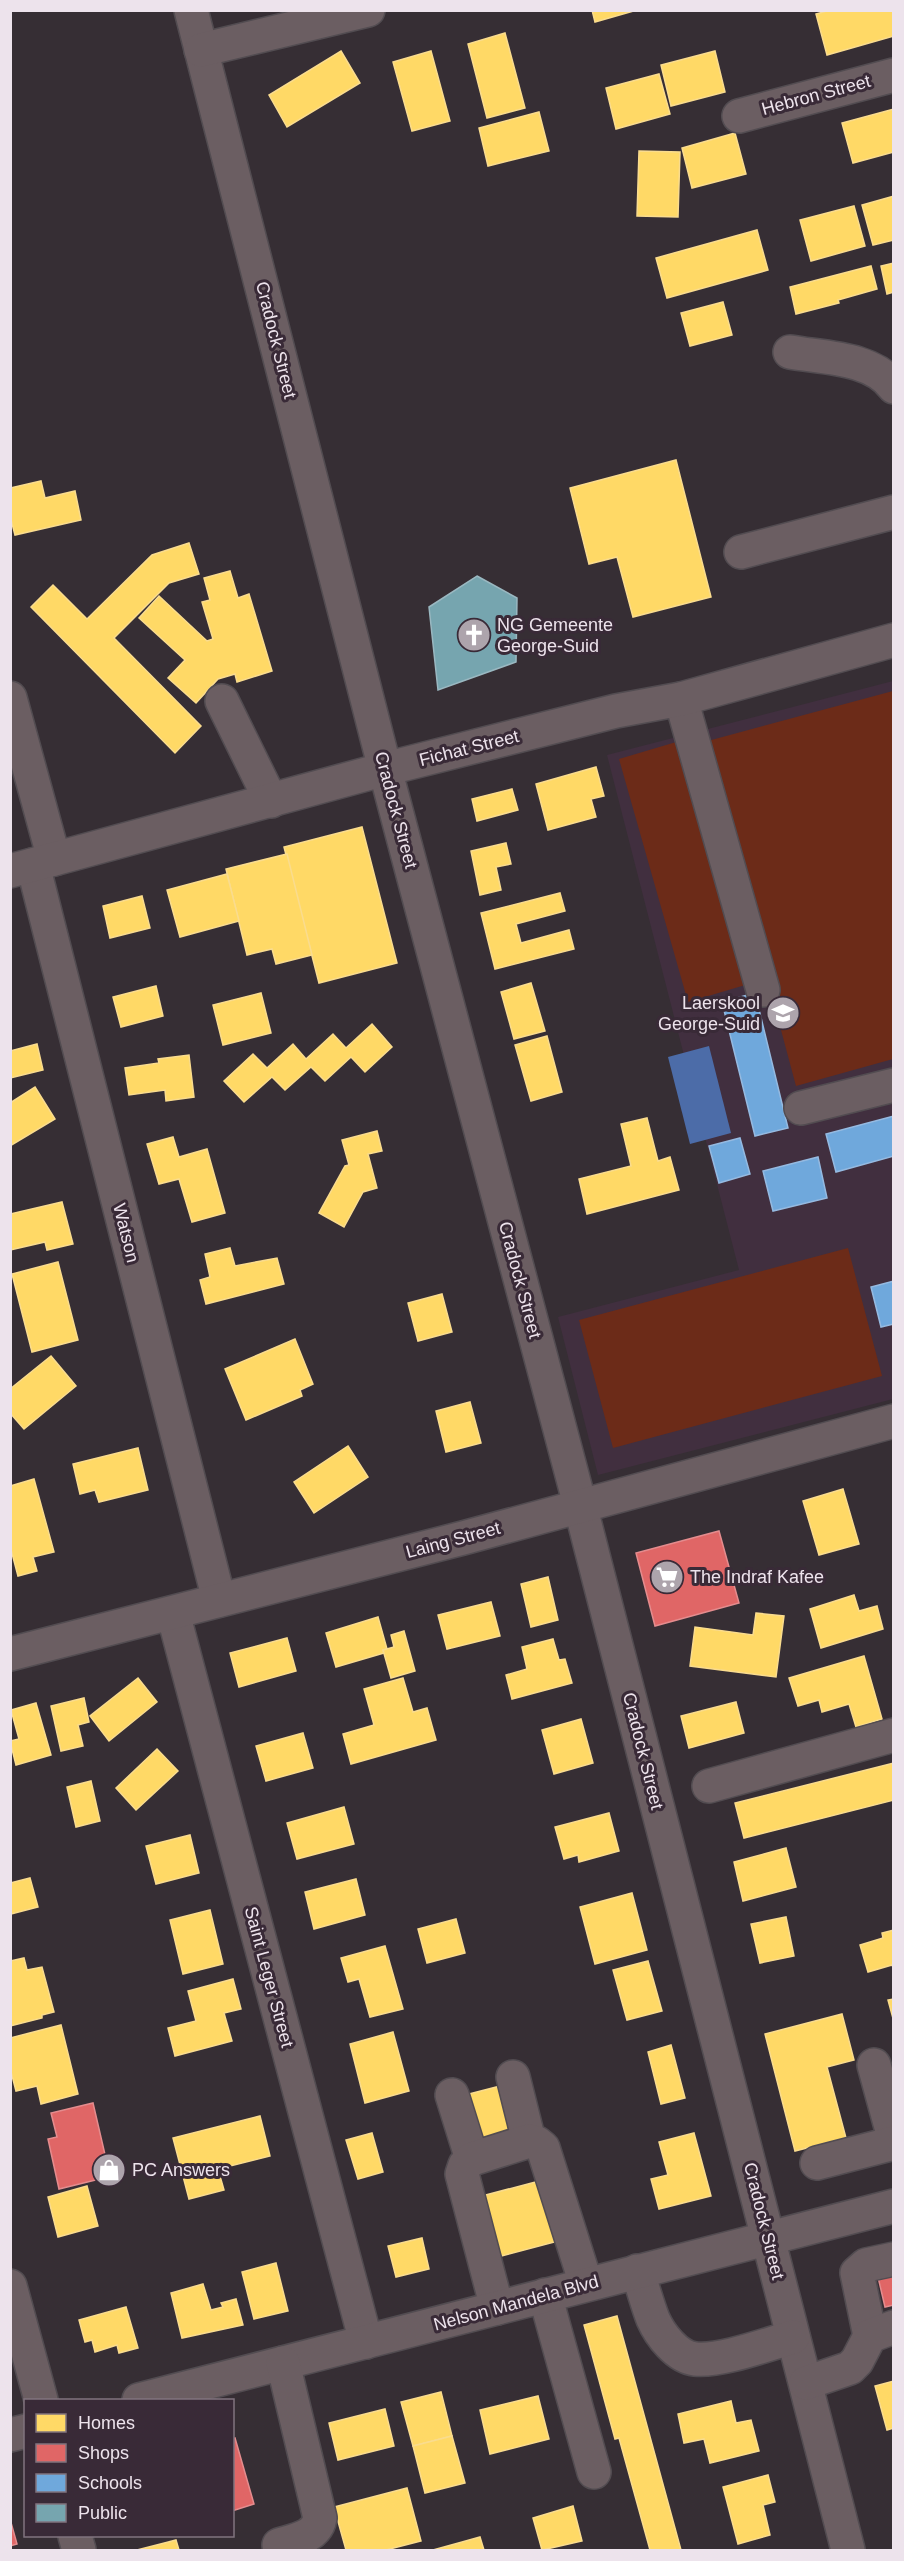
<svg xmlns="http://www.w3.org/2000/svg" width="904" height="2561" font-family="Helvetica,sans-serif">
  <rect width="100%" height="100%" fill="#362e34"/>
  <path fill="#412f3f" d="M 893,681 L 893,1399 L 598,1475 L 558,1317 L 739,1270 L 607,755 Z"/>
  <g fill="#6c2b18">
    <path d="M 893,691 L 893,1059 L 796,1086 L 704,742 Z"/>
    <path d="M 683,740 L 752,983 L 688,1002 L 619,759 Z"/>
    <path d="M 848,1248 L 882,1376 L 613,1448 L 579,1320 Z"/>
  </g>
  <path fill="#4c6ca8" d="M 709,1046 L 731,1133 L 690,1144 L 668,1057 Z"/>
  <g fill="#ffd966" stroke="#fadc8e" stroke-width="1.5">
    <path d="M 592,10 L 637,10 L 595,22 Z"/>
    <path d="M 830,10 L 894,10 L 894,36 L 827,55 L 816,14 Z"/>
    <path d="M 505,33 L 525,108 L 487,118 L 468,44 Z"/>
    <path d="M 341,51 L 360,83 L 287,127 L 269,95 Z"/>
    <path d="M 431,51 L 450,121 L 412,131 L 393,62 Z"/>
    <path d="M 715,51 L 725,92 L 671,106 L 661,65 Z"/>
    <path d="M 659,74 L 670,114 L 616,129 L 606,88 Z"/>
    <path d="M 894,109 L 894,152 L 853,163 L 842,123 Z"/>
    <path d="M 539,112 L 549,151 L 488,166 L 479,128 Z"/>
    <path d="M 735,133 L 746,174 L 692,188 L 682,148 Z"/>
    <path d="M 639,151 L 680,152 L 678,217 L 637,216 Z"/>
    <path d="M 894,196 L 894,240 L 873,245 L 862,205 Z"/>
    <path d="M 854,206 L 865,246 L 811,261 L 800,220 Z"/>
    <path d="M 757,230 L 768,270 L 667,298 L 656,258 Z"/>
    <path d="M 894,263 L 894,292 L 887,294 L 881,266 Z"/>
    <path d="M 871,266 L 877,289 L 838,300 L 839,303 L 796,314 L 790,287 Z"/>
    <path d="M 723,302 L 732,335 L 690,346 L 681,313 Z"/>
    <path d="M 676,460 L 711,597 L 633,617 L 617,557 L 589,564 L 570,488 Z"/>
    <path d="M 41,481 L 45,498 L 75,491 L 81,520 L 15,535 L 10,516 L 10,488 Z"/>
    <path d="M 189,543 L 199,574 L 169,583 L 114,638 L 201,726 L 175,753 L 31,607 L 53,585 L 87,619 L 152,555 Z"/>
    <path d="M 230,571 L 238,598 L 249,594 L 272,671 L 237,682 L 235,674 L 218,679 L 196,703 L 168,678 L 185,660 L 139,618 L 159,596 L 207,641 L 213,639 L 202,602 L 210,600 L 204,578 Z"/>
    <path d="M 596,767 L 604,796 L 591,799 L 596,817 L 548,830 L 536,784 Z"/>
    <path d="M 512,789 L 518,810 L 477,821 L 472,799 Z"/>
    <path d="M 362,827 L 397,963 L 319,983 L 284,847 Z"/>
    <path d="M 506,843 L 511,864 L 496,867 L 501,890 L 480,895 L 471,851 Z"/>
    <path d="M 287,854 L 312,955 L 276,964 L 272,949 L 247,955 L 226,869 Z"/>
    <path d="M 227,874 L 239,921 L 180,937 L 167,890 Z"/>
    <path d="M 560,893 L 565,911 L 516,924 L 521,943 L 569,930 L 574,949 L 495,969 L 481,913 Z"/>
    <path d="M 142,896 L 150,928 L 110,938 L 103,906 Z"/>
    <path d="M 531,983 L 545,1031 L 514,1039 L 501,992 Z"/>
    <path d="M 156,986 L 163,1016 L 121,1027 L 113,997 Z"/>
    <path d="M 261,993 L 271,1033 L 223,1045 L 213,1005 Z"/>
    <path d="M 372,1024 L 392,1047 L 365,1072 L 351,1057 L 325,1081 L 311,1067 L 285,1090 L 272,1077 L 244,1102 L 224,1081 L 253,1054 L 267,1068 L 293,1044 L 306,1059 L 333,1034 L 346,1048 Z"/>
    <path d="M 547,1036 L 562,1092 L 531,1101 L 515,1045 Z"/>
    <path d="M 37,1044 L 43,1070 L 10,1078 L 10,1051 Z"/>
    <path d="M 189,1055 L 194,1097 L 166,1101 L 165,1090 L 129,1095 L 125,1068 L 159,1063 L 158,1059 Z"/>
    <path d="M 35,1087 L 55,1119 L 10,1146 L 10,1103 Z"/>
    <path d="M 647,1118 L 658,1161 L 670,1157 L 679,1190 L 587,1214 L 579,1179 L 631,1166 L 621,1124 Z"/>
    <path d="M 377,1131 L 382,1151 L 368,1154 L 377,1188 L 363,1192 L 344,1227 L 319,1213 L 345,1166 L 349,1165 L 342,1140 Z"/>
    <path d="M 173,1137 L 179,1157 L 207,1149 L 225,1213 L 192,1222 L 179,1179 L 159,1184 L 147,1144 Z"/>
    <path d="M 62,1202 L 73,1244 L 47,1250 L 45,1242 L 10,1250 L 10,1214 Z"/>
    <path d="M 230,1248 L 235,1266 L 277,1258 L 284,1284 L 206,1304 L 200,1280 L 210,1277 L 205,1254 Z"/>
    <path d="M 58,1262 L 78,1340 L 32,1352 L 12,1274 Z"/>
    <path d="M 442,1294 L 452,1332 L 418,1341 L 408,1303 Z"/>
    <path d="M 295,1339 L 313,1384 L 300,1390 L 302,1396 L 246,1420 L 225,1369 Z"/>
    <path d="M 51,1356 L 76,1386 L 24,1429 L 10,1413 L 10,1389 Z"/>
    <path d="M 470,1402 L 481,1443 L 446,1452 L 436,1411 Z"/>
    <path d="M 348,1446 L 368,1477 L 314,1513 L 294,1482 Z"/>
    <path d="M 138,1448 L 148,1490 L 99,1502 L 95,1490 L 80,1494 L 73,1464 Z"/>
    <path d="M 34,1479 L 54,1552 L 33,1557 L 37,1571 L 18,1576 L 10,1546 L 10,1486 Z"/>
    <path d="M 843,1489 L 859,1544 L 819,1555 L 803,1501 Z"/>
    <path d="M 548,1577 L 558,1620 L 531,1627 L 521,1584 Z"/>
    <path d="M 854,1595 L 859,1611 L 877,1606 L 883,1629 L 821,1648 L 810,1609 Z"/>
    <path d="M 491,1602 L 500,1636 L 447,1649 L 438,1615 Z"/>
    <path d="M 756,1613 L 784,1616 L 776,1677 L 690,1666 L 695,1627 L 753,1635 Z"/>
    <path d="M 378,1617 L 387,1649 L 383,1650 L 384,1653 L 336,1667 L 326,1633 Z"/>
    <path d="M 404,1631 L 415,1671 L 391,1678 L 383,1650 L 394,1647 L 391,1635 Z"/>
    <path d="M 287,1638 L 296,1671 L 239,1687 L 230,1653 Z"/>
    <path d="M 553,1639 L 559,1660 L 565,1659 L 572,1683 L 512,1699 L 506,1675 L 527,1669 L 522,1647 Z"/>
    <path d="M 864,1656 L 882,1719 L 856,1727 L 849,1704 L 822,1712 L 819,1700 L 798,1706 L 789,1678 Z"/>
    <path d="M 138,1678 L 157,1702 L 109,1741 L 90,1716 Z"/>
    <path d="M 403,1678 L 413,1712 L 427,1708 L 436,1740 L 351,1764 L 343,1734 L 374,1725 L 364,1689 Z"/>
    <path d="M 84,1698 L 89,1722 L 78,1725 L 83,1746 L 61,1751 L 51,1706 Z"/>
    <path d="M 736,1702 L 744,1733 L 689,1748 L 681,1716 Z"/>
    <path d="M 36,1703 L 51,1755 L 16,1765 L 10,1741 L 19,1739 L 11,1710 Z"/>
    <path d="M 581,1719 L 593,1763 L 554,1774 L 542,1730 Z"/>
    <path d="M 303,1733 L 313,1768 L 266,1781 L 256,1746 Z"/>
    <path d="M 157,1749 L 178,1771 L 136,1810 L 116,1788 Z"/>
    <path d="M 894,1763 L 894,1800 L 744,1838 L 735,1803 Z"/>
    <path d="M 91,1781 L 100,1821 L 76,1827 L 67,1787 Z"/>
    <path d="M 344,1807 L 354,1844 L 297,1859 L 287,1823 Z"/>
    <path d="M 609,1813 L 619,1851 L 579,1862 L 578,1855 L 564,1859 L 555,1827 Z"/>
    <path d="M 190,1835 L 199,1873 L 156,1884 L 146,1846 Z"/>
    <path d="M 786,1848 L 796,1887 L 743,1901 L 734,1862 Z"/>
    <path d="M 30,1878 L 38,1907 L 11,1914 L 10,1920 L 10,1883 Z"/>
    <path d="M 356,1879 L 365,1915 L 314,1929 L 305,1892 Z"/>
    <path d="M 632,1893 L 647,1950 L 595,1964 L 580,1907 Z"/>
    <path d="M 210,1910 L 223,1964 L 183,1974 L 170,1920 Z"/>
    <path d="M 786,1917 L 794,1956 L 760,1963 L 751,1924 Z"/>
    <path d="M 456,1919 L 465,1953 L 427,1963 L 418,1929 Z"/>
    <path d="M 894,1930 L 894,1970 L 892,1965 L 868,1972 L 860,1945 L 883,1938 L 882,1933 Z"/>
    <path d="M 385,1946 L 403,2009 L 370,2017 L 359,1979 L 348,1982 L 341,1958 Z"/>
    <path d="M 24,1958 L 27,1970 L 42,1967 L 54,2012 L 42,2015 L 42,2018 L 10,2026 L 10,1961 Z"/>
    <path d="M 648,1961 L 662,2011 L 627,2020 L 613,1970 Z"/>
    <path d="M 233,1979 L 241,2009 L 224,2013 L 232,2041 L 175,2056 L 168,2028 L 196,2021 L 188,1991 Z"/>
    <path d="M 894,1999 L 894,2022 L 888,2000 Z"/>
    <path d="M 842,2014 L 854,2060 L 827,2067 L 846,2138 L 795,2151 L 765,2034 Z"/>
    <path d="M 61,2025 L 78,2094 L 41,2104 L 37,2086 L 16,2091 L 10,2068 L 10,2038 Z"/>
    <path d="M 393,2032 L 409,2091 L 365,2103 L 350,2044 Z"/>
    <path d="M 671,2045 L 685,2098 L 661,2104 L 648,2052 Z"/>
    <path d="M 508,2084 L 519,2131 L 472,2143 L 461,2096 Z"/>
    <path d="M 260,2116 L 270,2156 L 218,2169 L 224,2190 L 189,2199 L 173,2138 Z"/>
    <path d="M 372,2133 L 383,2172 L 358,2179 L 346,2140 Z"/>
    <path d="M 694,2133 L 711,2196 L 659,2209 L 651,2179 L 668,2175 L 659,2142 Z"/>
    <path d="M 547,2179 L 562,2240 L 490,2259 L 474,2198 Z"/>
    <path d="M 87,2186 L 98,2226 L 58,2237 L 48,2197 Z"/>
    <path d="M 422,2238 L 429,2269 L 396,2277 L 388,2246 Z"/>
    <path d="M 276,2263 L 288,2311 L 254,2319 L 242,2272 Z"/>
    <path d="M 203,2284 L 211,2310 L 223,2307 L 221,2303 L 236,2299 L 243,2325 L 182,2338 L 171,2293 Z"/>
    <path d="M 126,2307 L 138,2348 L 119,2353 L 117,2345 L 95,2352 L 92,2340 L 85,2342 L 79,2320 Z"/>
    <path d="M 617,2316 L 681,2550 L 650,2550 L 619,2438 L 615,2439 L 584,2325 Z"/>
    <path d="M 894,2381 L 894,2428 L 887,2430 L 875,2386 Z"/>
    <path d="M 441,2392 L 452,2436 L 413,2446 L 401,2402 Z"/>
    <path d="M 538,2396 L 549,2439 L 490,2454 L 480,2410 Z"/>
    <path d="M 731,2401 L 736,2423 L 751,2420 L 759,2451 L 710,2463 L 704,2439 L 684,2443 L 678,2414 Z"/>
    <path d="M 385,2409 L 394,2446 L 338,2460 L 329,2423 Z"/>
    <path d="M 452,2436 L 465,2483 L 425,2493 L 413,2446 Z"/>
    <path d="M 768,2475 L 775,2502 L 763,2505 L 770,2535 L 738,2544 L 723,2487 Z"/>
    <path d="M 407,2488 L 421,2541 L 386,2550 L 346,2550 L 334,2507 Z"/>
    <path d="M 573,2506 L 582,2541 L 542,2550 L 533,2518 Z"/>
    <path d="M 480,2537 L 484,2550 L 433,2550 Z"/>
    <path d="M 176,2540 L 179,2550 L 137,2550 Z"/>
  </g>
  <g fill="#e06666" stroke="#e48c8e" stroke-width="1.5">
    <path d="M 719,1531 L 739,1603 L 655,1626 L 636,1553 Z"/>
    <path d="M 93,2103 L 106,2159 L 112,2158 L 116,2175 L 59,2189 L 48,2139 L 57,2137 L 51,2113 Z"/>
    <path d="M 894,2273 L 894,2305 L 885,2307 L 878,2277 Z"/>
    <path d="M 235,2438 L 254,2504 L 232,2511 L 232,2439 Z"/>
    <path d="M 10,2519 L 17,2544 L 10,2546 Z"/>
  </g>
  <g fill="#6fa8dc" stroke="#95bae1" stroke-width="1.5">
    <path d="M 755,993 L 788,1128 L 755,1136 L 722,1002 Z"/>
    <path d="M 894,1116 L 894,1156 L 836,1172 L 826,1134 Z"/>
    <path d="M 740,1138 L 750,1174 L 719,1183 L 709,1146 Z"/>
    <path d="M 818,1157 L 827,1198 L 773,1211 L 763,1171 Z"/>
    <path d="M 894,1281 L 894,1324 L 881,1327 L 871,1287 Z"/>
  </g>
  <path fill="#76a5af" stroke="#9ab8c1" stroke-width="1.5" d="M 477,576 L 517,598 L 516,662 L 438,690 L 429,607 Z"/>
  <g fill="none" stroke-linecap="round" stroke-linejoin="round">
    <defs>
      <g id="minor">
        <path d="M 191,10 L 385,769 L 580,1505 L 848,2550"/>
        <path d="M 201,50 L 368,10"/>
        <path d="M 739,116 L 894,75"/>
        <path d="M 790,352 C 823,358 872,357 894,387"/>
        <path d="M 741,552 L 894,512"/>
        <path d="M 10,698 L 54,859"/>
        <path d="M 681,699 L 763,990"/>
        <path d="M 222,701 L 271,801"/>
        <path d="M 33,865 L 219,1600"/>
        <path d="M 10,871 L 385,769 L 616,711 L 681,699 L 894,640"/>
        <path d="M 801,1108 L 894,1085"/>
        <path d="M 173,1613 L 366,2342"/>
        <path d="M 10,1654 L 463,1538 L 894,1421"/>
        <path d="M 709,1786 L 894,1735"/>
        <path d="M 874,2065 L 894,2138"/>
        <path d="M 513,2077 L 529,2141"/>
        <path d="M 452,2095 L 472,2159"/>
        <path d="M 817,2163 L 894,2143"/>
        <path d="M 637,2271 C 643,2287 647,2304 653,2319 C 660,2335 677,2357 695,2359 C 720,2362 768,2344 793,2337"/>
        <path d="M 10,2286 L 41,2400"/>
        <path d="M 545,2295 L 594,2472"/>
        <path d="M 497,2308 L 462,2174 L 465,2165 L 472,2159 L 529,2141 L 537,2143 L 543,2148 L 586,2284"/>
        <path d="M 870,2336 L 857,2273 L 866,2265 L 894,2259"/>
        <path d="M 806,2383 L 850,2368 L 857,2361 L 870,2336 L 894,2327"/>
        <path d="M 139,2400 L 894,2206"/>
        <path d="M 10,2435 L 26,2431"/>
        <path d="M 75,2536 L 79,2550"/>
        <path d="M 279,2545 C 295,2540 317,2537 320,2518 L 283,2363"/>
      </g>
    </defs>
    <use href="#minor" stroke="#524c51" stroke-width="36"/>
    <use href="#minor" stroke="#6b5e62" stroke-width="33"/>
  </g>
  <defs>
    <symbol id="church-disc" viewBox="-11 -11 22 22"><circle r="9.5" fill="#ada4ac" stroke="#392a37"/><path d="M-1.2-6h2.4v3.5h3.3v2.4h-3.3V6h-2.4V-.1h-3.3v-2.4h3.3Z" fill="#fff"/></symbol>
    <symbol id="school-disc" viewBox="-11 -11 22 22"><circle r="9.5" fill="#ada4ac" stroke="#392a37"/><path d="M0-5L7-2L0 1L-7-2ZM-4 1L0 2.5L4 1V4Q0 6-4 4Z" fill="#fff"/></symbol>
    <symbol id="supermarket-disc" viewBox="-11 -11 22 22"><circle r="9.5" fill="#ada4ac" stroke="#392a37"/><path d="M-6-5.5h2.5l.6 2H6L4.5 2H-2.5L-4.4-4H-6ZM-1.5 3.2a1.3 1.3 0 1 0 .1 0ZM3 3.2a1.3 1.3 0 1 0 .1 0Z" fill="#fff"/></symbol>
    <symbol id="shop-disc" viewBox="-11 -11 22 22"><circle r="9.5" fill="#ada4ac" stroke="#392a37"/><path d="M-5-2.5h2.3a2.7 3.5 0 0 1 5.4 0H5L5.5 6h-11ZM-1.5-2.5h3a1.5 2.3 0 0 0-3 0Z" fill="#fff"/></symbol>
  </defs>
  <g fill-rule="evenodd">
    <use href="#church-disc" x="455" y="616" width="38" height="38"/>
    <use href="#school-disc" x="764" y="994" width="38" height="38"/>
    <use href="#supermarket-disc" x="648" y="1558" width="38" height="38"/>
    <use href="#shop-disc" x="90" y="2151" width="38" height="38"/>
  </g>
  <g text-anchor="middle" stroke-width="6" stroke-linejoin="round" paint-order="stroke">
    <g font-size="18" fill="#ede3ec" stroke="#392a37">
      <text transform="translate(816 95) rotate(-15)" y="6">Hebron Street</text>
      <text transform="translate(276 340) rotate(76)" y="6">Cradock Street</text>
      <text transform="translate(469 748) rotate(-14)" y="6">Fichat Street</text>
      <text transform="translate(396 810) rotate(75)" y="6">Cradock Street</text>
      <text transform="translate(126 1233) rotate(76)" y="6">Watson</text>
      <text transform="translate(520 1280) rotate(75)" y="6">Cradock Street</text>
      <text transform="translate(453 1540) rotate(-15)" y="6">Laing Street</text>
      <text transform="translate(643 1751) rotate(76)" y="6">Cradock Street</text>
      <text transform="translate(269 1977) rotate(75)" y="6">Saint Leger Street</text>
      <text transform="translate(764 2221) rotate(76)" y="6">Cradock Street</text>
      <text transform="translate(516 2303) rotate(-15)" y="6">Nelson Mandela Blvd</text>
    </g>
    <g font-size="18" fill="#ede3ec" stroke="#392a37" text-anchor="start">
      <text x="497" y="631">NG Gemeente<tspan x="497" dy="21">George-Suid</tspan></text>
      <text x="760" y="1009" text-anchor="end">Laerskool<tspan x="760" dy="21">George-Suid</tspan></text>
      <text x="690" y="1583">The Indraf Kafee</text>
      <text x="132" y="2176">PC Answers</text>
    </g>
  </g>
  <rect width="904" height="2561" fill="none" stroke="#ede3ec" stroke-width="24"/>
  <rect x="24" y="2399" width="210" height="138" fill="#392a37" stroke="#81747f" stroke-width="1.5"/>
  <rect x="36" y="2414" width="30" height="18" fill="#ffd966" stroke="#81747f" stroke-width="1.5"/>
  <text x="78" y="2429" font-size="18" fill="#ede3ec">Homes</text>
  <rect x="36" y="2444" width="30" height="18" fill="#e06666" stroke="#81747f" stroke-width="1.5"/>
  <text x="78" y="2459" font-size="18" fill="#ede3ec">Shops</text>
  <rect x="36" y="2474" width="30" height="18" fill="#6fa8dc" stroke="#81747f" stroke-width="1.5"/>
  <text x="78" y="2489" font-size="18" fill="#ede3ec">Schools</text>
  <rect x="36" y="2504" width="30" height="18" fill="#76a5af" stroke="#81747f" stroke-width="1.5"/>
  <text x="78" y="2519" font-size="18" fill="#ede3ec">Public</text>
</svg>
